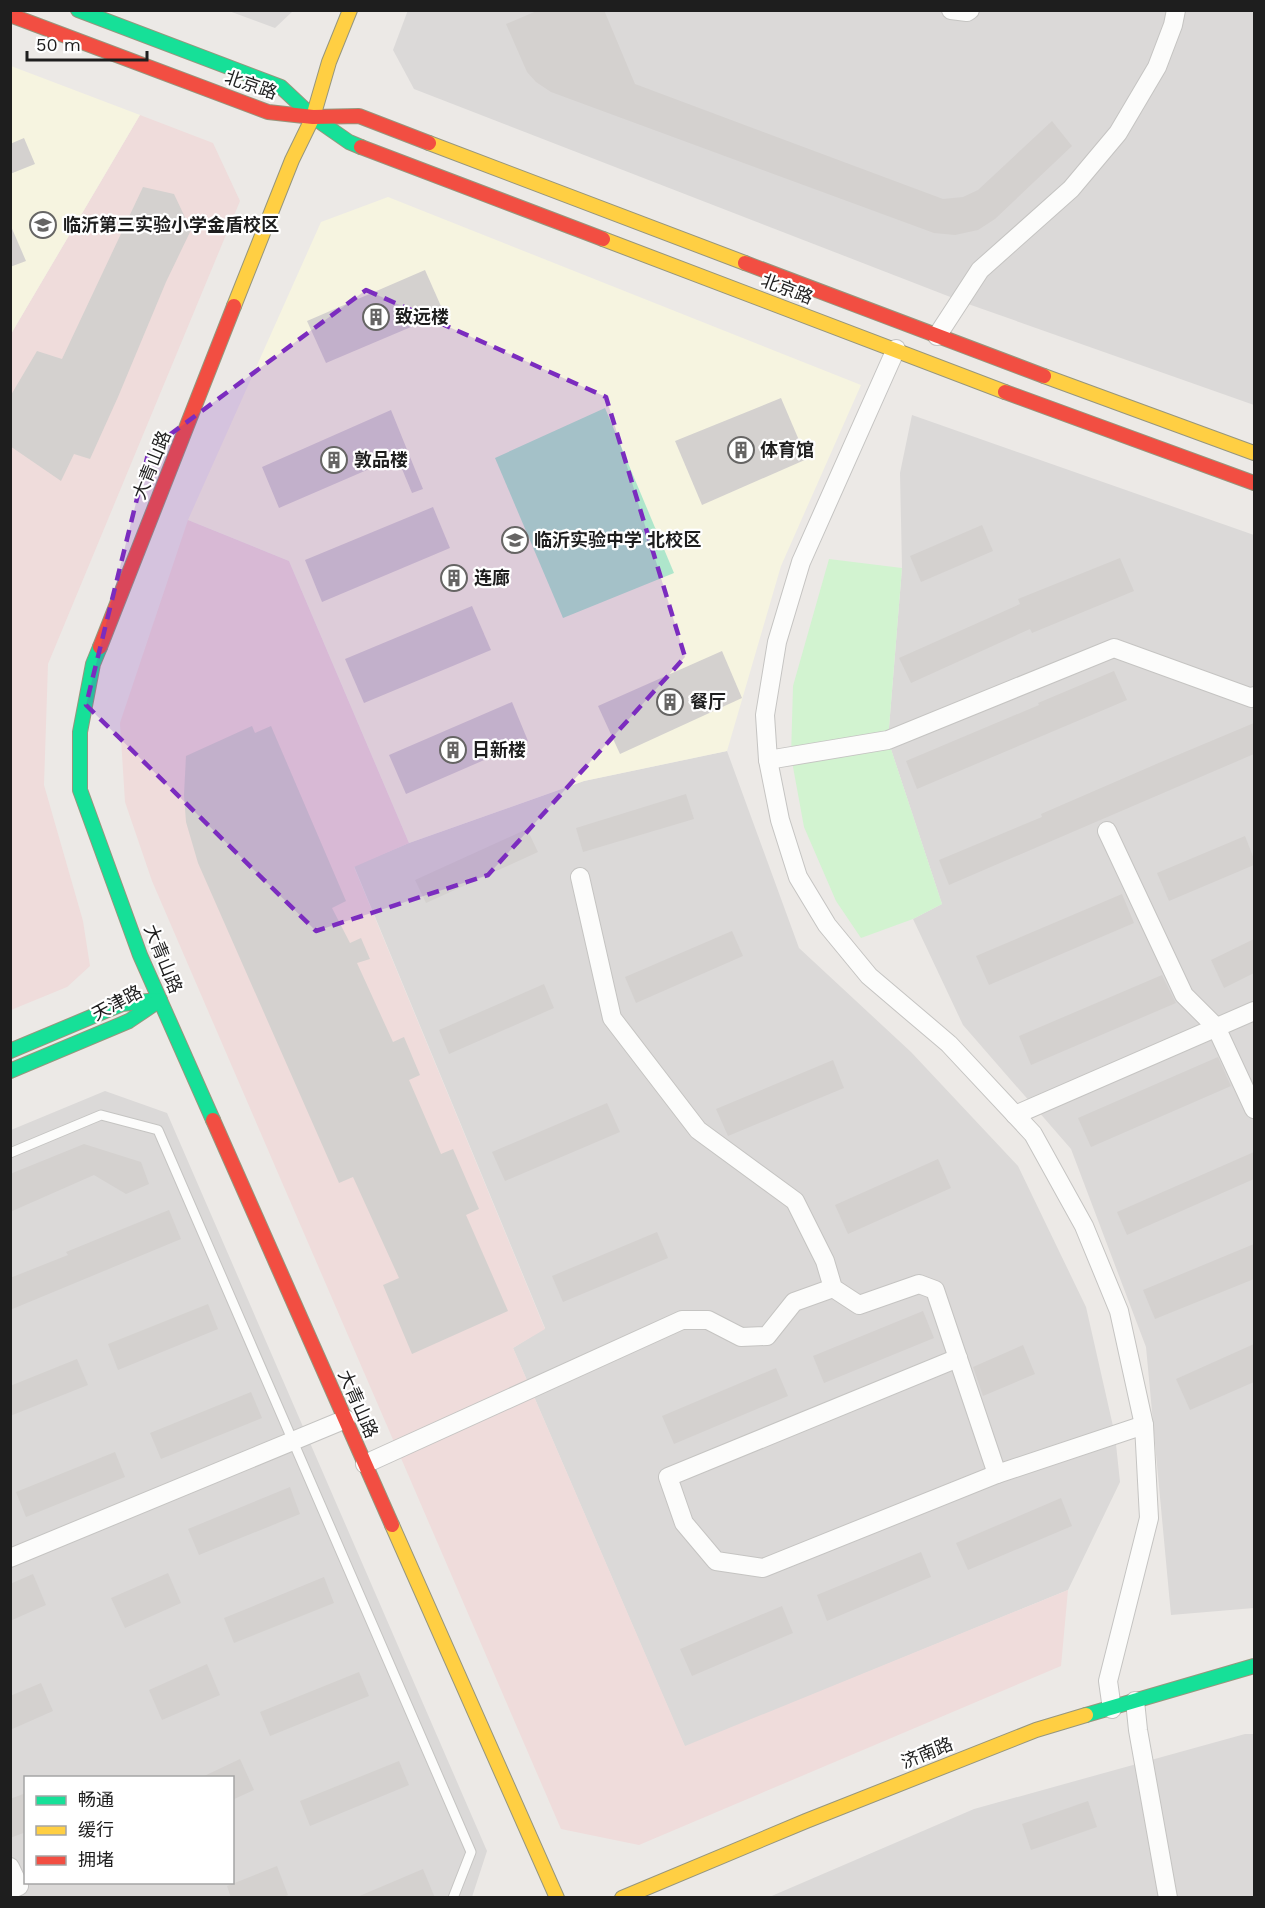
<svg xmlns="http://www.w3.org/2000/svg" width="1265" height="1908" font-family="'Work Sans','Noto Sans SC',sans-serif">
  <rect width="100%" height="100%" fill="#ece9e6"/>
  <g fill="#dbd9d8" fill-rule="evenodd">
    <path d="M 408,10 L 1254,11 L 1254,405 L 971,305 L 414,89 L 393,50 Z"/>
    <path d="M 229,11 L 293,10 L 293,11 L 275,28 Z"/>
    <path d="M 912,415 L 1254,535 L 1254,1608 L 1171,1615 L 1146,1347 L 1071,1149 L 963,1025 L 913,919 L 942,904 L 888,740 L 902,568 L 900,473 Z"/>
    <path d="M 727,751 L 799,948 L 911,1052 L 1018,1166 L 1086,1307 L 1115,1435 L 1120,1482 L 1068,1590 L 685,1747 L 513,1348 L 545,1328 L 354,866 L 409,843 L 584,781 Z"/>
    <path d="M 105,1091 L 167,1113 L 487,1851 L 472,1897 L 11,1898 L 11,1130 ZM 26,1778 L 232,1778 L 232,1882 L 26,1882 Z"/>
    <path d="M 1245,1734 L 1254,1734 L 1254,1897 L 767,1898 L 974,1809 Z"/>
  </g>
  <g fill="#efdcdb">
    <path d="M 140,115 L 213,143 L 240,201 L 48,664 L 44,785 L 83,921 L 90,966 L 67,987 L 11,1010 L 11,334 Z"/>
    <path d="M 188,520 L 289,561 L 409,843 L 354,867 L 545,1329 L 513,1348 L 685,1746 L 1068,1590 L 1061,1666 L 639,1845 L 561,1829 L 152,881 L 125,802 L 120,723 Z"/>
  </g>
  <g fill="#f6f4e0">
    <path d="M 11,66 L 140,115 L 11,334 Z"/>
    <path d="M 388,197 L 861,385 L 781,566 L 727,751 L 584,781 L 409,843 L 289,561 L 188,520 L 321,222 Z"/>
  </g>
  <path fill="#d2f3d0" d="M 829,559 L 902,568 L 888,740 L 942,904 L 913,919 L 861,938 L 836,901 L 804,827 L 791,756 L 793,686 Z"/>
  <path fill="#aee6cb" d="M 605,408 L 674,573 L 563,618 L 495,458 Z"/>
  <g fill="#d4d1cf">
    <path d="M 539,10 L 604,10 L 635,84 L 943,199 L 963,197 L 978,190 L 1052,121 L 1072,146 L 995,219 L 978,230 L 955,235 L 934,233 L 551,92 L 536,82 L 527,72 L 506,24 Z"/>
    <path d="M 24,138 L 35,164 L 10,174 L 10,144 Z"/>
    <path d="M 143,187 L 174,194 L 191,230 L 166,282 L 118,397 L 90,459 L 74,454 L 61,481 L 10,446 L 11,395 L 37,351 L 62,359 Z"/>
    <path d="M 10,224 L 26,261 L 10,267 Z"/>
    <path d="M 425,270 L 444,313 L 326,363 L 307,321 Z"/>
    <path d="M 781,398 L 807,459 L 702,505 L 675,441 Z"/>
    <path d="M 391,410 L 423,489 L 412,493 L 397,457 L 279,508 L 262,467 Z"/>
    <path d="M 433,507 L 450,548 L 322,602 L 305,560 Z"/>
    <path d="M 982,525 L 993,551 L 921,582 L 910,556 Z"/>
    <path d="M 1120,558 L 1134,591 L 1032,633 L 1030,629 L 911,683 L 899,658 L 1020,604 L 1018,599 Z"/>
    <path d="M 472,606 L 491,650 L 364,703 L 345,659 Z"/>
    <path d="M 722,651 L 742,698 L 620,754 L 598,706 Z"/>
    <path d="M 1114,671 L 1127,700 L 917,789 L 906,761 L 1039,705 L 1038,703 Z"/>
    <path d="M 512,702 L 528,741 L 406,794 L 389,755 Z"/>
    <path d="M 1254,723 L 1254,754 L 949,885 L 939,860 L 1042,817 L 1041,814 L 1161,762 Z"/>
    <path d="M 252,726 L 255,733 L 271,726 L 346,901 L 332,908 L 350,943 L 361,938 L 370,959 L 357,963 L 393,1042 L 404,1037 L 420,1075 L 409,1080 L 441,1154 L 453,1149 L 479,1209 L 466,1215 L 508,1311 L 412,1354 L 383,1285 L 399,1278 L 353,1177 L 339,1183 L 198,863 L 186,822 L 184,795 L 186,756 Z"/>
    <path d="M 686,794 L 694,819 L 583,852 L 576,828 Z"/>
    <path d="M 527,829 L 538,852 L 426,903 L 415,880 Z"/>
    <path d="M 1245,836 L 1254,859 L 1254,865 L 1169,901 L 1157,873 Z"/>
    <path d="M 1122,894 L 1134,923 L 989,985 L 976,956 Z"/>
    <path d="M 732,931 L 743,956 L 636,1003 L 625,977 Z"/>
    <path d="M 1254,939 L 1254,973 L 1224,988 L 1211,960 Z"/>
    <path d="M 1162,975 L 1176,1003 L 1031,1065 L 1019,1036 Z"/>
    <path d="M 544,984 L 554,1008 L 449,1054 L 439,1030 Z"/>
    <path d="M 1218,1057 L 1231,1086 L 1091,1147 L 1078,1118 Z"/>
    <path d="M 833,1060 L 844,1088 L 728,1136 L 716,1109 Z"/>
    <path d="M 607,1103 L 620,1132 L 505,1181 L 492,1152 Z"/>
    <path d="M 84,1144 L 141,1162 L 149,1184 L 126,1194 L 94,1175 L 10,1212 L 10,1174 Z"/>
    <path d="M 1254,1152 L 1254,1179 L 1127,1235 L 1117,1212 Z"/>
    <path d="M 938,1159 L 951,1188 L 848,1234 L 835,1205 Z"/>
    <path d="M 169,1210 L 181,1239 L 10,1310 L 10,1278 L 68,1255 L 66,1252 Z"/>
    <path d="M 657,1232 L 668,1258 L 563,1302 L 552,1276 Z"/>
    <path d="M 1254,1244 L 1254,1279 L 1155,1319 L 1143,1290 Z"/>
    <path d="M 208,1304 L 218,1329 L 118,1370 L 108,1344 Z"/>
    <path d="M 923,1311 L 934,1338 L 824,1383 L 813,1356 Z"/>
    <path d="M 1254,1344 L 1254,1382 L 1190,1410 L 1176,1379 Z"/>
    <path d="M 1023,1345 L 1035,1374 L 983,1396 L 973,1367 Z"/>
    <path d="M 77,1359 L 88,1385 L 10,1416 L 10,1386 Z"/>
    <path d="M 776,1368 L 788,1396 L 674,1444 L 662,1416 Z"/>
    <path d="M 251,1392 L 262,1418 L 161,1459 L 150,1433 Z"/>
    <path d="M 115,1452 L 125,1477 L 26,1517 L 16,1492 Z"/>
    <path d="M 290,1487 L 300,1514 L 199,1555 L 188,1529 Z"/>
    <path d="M 1061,1498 L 1072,1526 L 968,1570 L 956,1543 Z"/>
    <path d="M 921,1552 L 931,1577 L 827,1621 L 817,1595 Z"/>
    <path d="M 168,1573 L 181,1603 L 125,1628 L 111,1598 Z"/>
    <path d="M 33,1574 L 46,1605 L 10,1621 L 10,1584 Z"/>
    <path d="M 324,1577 L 334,1603 L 234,1643 L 224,1618 Z"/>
    <path d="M 782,1606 L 793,1633 L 692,1676 L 680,1649 Z"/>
    <path d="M 207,1664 L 220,1695 L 162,1720 L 149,1690 Z"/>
    <path d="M 359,1672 L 369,1696 L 270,1736 L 260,1712 Z"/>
    <path d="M 41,1683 L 53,1711 L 10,1730 L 10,1696 Z"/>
    <path d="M 240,1759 L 254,1790 L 232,1800 L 232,1778 L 200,1778 Z"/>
    <path d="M 399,1761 L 409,1785 L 310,1826 L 300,1801 Z"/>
    <path d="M 26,1793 L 26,1832 L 10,1838 L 10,1799 Z"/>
    <path d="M 1088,1801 L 1097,1827 L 1031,1850 L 1022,1824 Z"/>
    <path d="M 277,1866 L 288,1895 L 281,1898 L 231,1898 L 227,1886 Z"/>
    <path d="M 423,1869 L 435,1898 L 357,1898 L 357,1897 Z"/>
  </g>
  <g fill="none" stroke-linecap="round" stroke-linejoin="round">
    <defs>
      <path id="lane" d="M 10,1153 L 101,1115 L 158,1130 L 471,1852 L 453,1898"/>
      <g id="street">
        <path d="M 951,10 L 967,12 L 970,10"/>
        <path d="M 937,336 L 980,270 L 1071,189 L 1118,133 L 1157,67 L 1173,25 L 1176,10"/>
        <path d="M 896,349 L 801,562 L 777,642 L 765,715 L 768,760 L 780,820 L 798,877 L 827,925 L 869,976 L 949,1044 L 1033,1134 L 1084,1226 L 1119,1311 L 1144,1425 L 1149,1518 L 1108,1681 L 1112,1709"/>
        <path d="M 768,760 L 888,740 L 1114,648 L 1252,698 L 1254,696"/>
        <path d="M 1107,831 L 1184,995 L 1216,1027 L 1254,1109"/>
        <path d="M 580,877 L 612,1018 L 698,1130 L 795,1201 L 825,1261 L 833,1288 L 859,1305 L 919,1284 L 935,1290 L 997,1474"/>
        <path d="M 1015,1115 L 1254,1011"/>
        <path d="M 958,1358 L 668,1477 L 684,1523 L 716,1561 L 763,1568 L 997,1474 L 1144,1425"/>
        <path d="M 365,1464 L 682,1320 L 708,1320 L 741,1337 L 767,1336 L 794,1302 L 833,1288"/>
        <path d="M 10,1558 L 346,1419"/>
        <path d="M 1135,1701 L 1138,1730 L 1168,1898"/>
        <path d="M 10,1867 L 19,1886 L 10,1890"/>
      </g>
      <g id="fast">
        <path d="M 78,10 L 281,87 L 313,117 L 349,142 L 361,147"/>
        <path d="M 100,647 L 93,664 L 80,732 L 80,790 L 140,955 L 213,1120"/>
        <path d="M 10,1051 L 122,1004 L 157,1000"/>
        <path d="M 10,1071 L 129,1021 L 160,1000"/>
        <path d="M 1086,1715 L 1254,1666"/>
      </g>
      <g id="slow">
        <path d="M 429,143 L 745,263"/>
        <path d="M 603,239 L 1005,392"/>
        <path d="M 234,306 L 292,160 L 313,117 L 329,62 L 350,10"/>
        <path d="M 1044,376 L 1254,453"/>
        <path d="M 392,1525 L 557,1898"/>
        <path d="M 622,1898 L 806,1821 L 1036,1730 L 1086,1715"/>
      </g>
      <g id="jam">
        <path d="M 10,15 L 268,112 L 313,117 L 359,116 L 429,143"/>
        <path d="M 361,147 L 603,239"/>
        <path d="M 745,263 L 1044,376"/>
        <path d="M 1005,392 L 1254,483"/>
        <path d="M 100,647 L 234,306"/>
        <path d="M 213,1120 L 392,1525"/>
      </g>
    </defs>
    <use href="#lane" stroke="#c5c4c2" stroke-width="11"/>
    <use href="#street" stroke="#c5c4c2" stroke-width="20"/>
    <use href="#fast" stroke="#96967d" stroke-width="16"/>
    <use href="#slow" stroke="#96967d" stroke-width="16"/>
    <use href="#jam" stroke="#96967d" stroke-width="16"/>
    <use href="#lane" stroke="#fcfcfb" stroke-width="9"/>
    <use href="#street" stroke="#fcfcfb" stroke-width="18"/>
    <use href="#fast" stroke="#16e098" stroke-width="14"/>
    <use href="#slow" stroke="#ffcf43" stroke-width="14"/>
    <use href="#jam" stroke="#f24e42" stroke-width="14"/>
  </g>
  <path fill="#7b2cbf" fill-opacity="0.2" stroke="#7b2cbf" stroke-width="4.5" stroke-dasharray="12 8" stroke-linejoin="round" d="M 366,290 L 606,397 L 685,657 L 488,875 L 316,931 L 86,705 L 149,450 Z"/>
  <defs>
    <symbol id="school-ring" viewBox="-11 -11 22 22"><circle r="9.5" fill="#fff" stroke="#666564" stroke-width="1.5"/><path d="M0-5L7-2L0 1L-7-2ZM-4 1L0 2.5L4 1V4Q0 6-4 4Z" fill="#666564"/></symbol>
    <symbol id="building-ring" viewBox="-11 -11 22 22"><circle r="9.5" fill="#fff" stroke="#666564" stroke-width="1.5"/><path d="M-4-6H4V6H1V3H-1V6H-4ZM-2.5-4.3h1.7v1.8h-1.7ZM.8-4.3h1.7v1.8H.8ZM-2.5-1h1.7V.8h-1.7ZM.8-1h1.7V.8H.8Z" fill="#666564"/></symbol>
  </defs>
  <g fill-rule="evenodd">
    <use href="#school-ring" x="28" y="210" width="30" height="30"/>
    <use href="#building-ring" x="361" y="302" width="30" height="30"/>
    <use href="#building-ring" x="726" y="435" width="30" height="30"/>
    <use href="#building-ring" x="319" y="445" width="30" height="30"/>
    <use href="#school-ring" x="500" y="525" width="30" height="30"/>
    <use href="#building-ring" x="439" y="563" width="30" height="30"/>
    <use href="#building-ring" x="655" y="687" width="30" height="30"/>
    <use href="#building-ring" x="438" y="735" width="30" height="30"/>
  </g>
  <g text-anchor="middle" stroke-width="4.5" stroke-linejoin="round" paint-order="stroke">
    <g font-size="18" fill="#1e1e1e" stroke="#fff">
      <text transform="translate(251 85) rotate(19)" y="6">北京路</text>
      <text transform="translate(787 289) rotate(21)" y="6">北京路</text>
      <text transform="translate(152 465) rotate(-68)" y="6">大青山路</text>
      <text transform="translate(163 959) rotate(68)" y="6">大青山路</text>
      <text transform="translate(117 1003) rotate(-28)" y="6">天津路</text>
      <text transform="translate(358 1404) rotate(66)" y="6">大青山路</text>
      <text transform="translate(927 1753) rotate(-22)" y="6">济南路</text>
    </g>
    <g font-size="18" font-weight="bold" fill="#1e1e1e" stroke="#fff" text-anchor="start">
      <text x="63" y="231">临沂第三实验小学金盾校区</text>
      <text x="395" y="323">致远楼</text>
      <text x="760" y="456">体育馆</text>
      <text x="354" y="466">敦品楼</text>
      <text x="534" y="546">临沂实验中学 北校区</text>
      <text x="474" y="584">连廊</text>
      <text x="690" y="708">餐厅</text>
      <text x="472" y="756">日新楼</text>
    </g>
  </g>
  <rect width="1265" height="1908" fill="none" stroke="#1e1e1e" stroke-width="24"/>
  <rect x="24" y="1776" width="210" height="108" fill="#ffffff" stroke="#a5a5a5" stroke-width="1.5"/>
  <rect x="36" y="1796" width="30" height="9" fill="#16e098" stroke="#a5a5a5" stroke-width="1.5"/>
  <text x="78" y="1806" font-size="18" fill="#1e1e1e">畅通</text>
  <rect x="36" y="1826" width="30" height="9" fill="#ffcf43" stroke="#a5a5a5" stroke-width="1.5"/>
  <text x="78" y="1836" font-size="18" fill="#1e1e1e">缓行</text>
  <rect x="36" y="1856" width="30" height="9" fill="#f24e42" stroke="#a5a5a5" stroke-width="1.5"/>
  <text x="78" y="1866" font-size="18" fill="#1e1e1e">拥堵</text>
  <path d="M27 51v9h120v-9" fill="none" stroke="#1e1e1e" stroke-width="3"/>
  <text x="36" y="51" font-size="18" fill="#1e1e1e" stroke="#ffffff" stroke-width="4.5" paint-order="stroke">50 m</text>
</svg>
